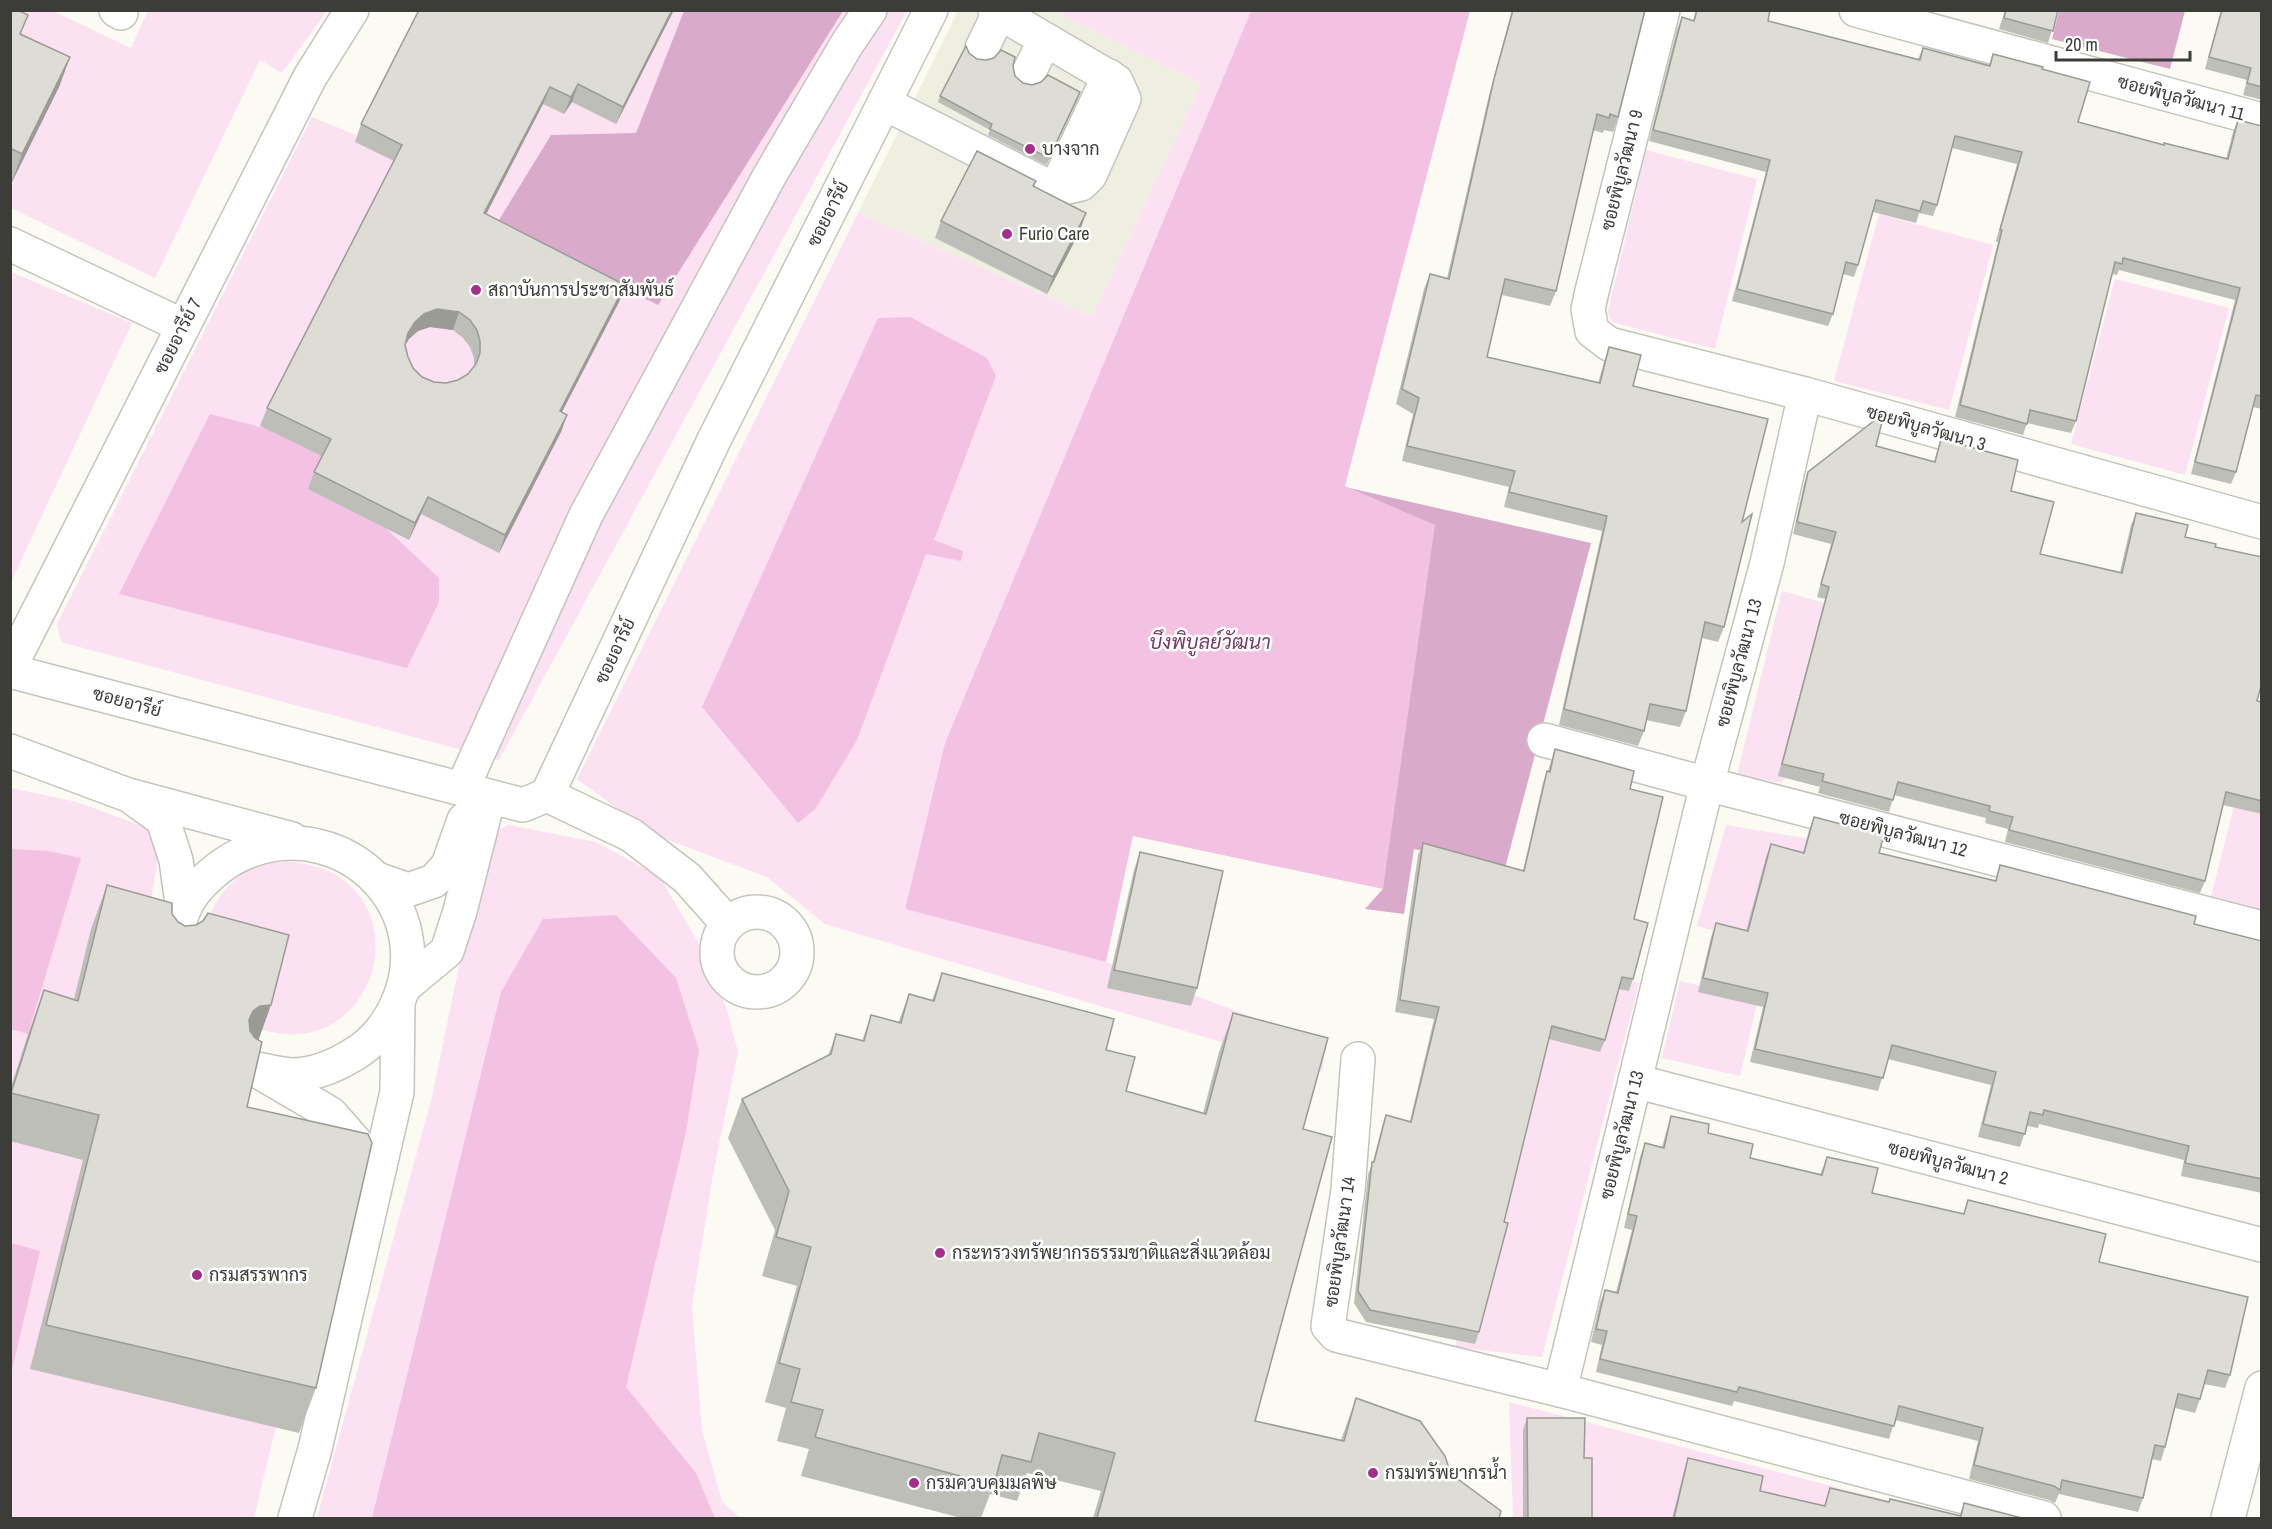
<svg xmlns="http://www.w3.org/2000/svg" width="2272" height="1529" font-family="'Archivo Narrow',Sarabun,sans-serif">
  <rect width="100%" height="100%" fill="#fbfbf4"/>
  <path fill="#eeeee1" d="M 958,11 L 1054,11 L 1201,84 L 1092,317 L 858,213 Z"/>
  <g fill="#fbe1f2">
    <path d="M 10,11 L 53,11 L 131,48 L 148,11 L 327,11 L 282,73 L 260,60 L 155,278 L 11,208 Z"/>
    <path d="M 550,11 L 907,11 L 499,760 L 61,642 L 57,624 L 312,117 L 437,168 Z"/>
    <path d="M 1054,11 L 1251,11 L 945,743 L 905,909 L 1106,962 L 1326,1045 L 1322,1072 L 825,924 L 767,877 L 652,834 L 577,779 L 858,213 L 1092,317 L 1201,84 Z"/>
    <path d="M 1646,150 L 1757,179 L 1715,349 L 1612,322 L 1608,312 Z"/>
    <path d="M 1879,214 L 1993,245 L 1949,410 L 1834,381 Z"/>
    <path d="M 11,272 L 132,323 L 11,582 Z"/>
    <path d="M 2115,279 L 2229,308 L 2185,475 L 2071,444 Z"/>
    <path d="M 1782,591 L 1868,615 L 1845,678 L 1782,783 L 1737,775 Z"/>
    <path d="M 11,788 L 77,802 L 153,830 L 159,853 L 143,944 L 279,1413 L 254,1518 L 11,1518 Z"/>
    <path d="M 2236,799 L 2261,806 L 2261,909 L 2211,896 Z"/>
    <path d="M 508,825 L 596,842 L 659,876 L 698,942 L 727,1010 L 738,1052 L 713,1174 L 692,1306 L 702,1430 L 722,1501 L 739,1518 L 317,1518 L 432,1097 L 486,836 Z"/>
    <path d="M 1726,825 L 1818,840 L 1758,943 L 1697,926 Z"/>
    <path d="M 286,861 C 306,864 326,866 342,879 C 401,922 378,1018 308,1033 C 289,1037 271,1032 253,1028 L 202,933 C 213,905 227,878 258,866 C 267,863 277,863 286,861 Z"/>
    <path d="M 1545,966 L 1639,983 L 1542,1357 L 1455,1347 L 1480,1252 Z"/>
    <path d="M 1680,981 L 1758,999 L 1740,1076 L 1662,1058 Z"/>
    <path d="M 1509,1402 L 1882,1499 L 1874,1518 L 1513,1518 Z"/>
  </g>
  <g fill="#daaaca">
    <path d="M 684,11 L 843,11 L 658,305 L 496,225 L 551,135 L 636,133 Z"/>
    <path d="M 2059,11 L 2059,10 L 2185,11 L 2170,69 L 2052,39 Z"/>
    <path d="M 1345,487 L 1591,543 L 1505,868 L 1414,849 L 1404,914 L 1365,909 L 1383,889 Z"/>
  </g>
  <g fill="#f3c2e3">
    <path d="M 1251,11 L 1470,11 L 1345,486 L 1435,525 L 1383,889 L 1133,836 L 1106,962 L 905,909 L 945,743 Z"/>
    <path d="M 910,317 L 987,358 L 996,376 L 934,540 L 963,551 L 961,561 L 926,554 L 857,740 L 816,808 L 798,823 L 702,707 L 878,318 Z"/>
    <path d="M 210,414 L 329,445 L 358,502 L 439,578 L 439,602 L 407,668 L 119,594 Z"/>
    <path d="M 10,849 L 48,851 L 81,858 L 28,1034 L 11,1029 Z"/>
    <path d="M 616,915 L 676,978 L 699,1050 L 686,1132 L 626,1387 L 696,1473 L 715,1518 L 372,1518 L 501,992 L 543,919 Z"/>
    <path d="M 11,1243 L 40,1251 L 11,1374 L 10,1243 Z"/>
  </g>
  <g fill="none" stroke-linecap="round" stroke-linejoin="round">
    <defs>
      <g id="minor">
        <path d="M 116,10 L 121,13"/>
        <path d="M 1663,10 L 1592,291 L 1588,309 L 1592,331 L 1609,344 L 1805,394 L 2262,522"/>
        <path d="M 1856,10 L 2262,120"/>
        <path d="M 982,48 L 999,13"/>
        <path d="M 1029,72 L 1045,40"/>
        <path d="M 884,103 L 1055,190 L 1081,184 L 1090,175 L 1124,99 L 1116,81 L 995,10"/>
        <path d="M 1055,190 L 1109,76"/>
        <path d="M 10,244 L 183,326"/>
        <path d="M 10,667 L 310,77 L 352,10"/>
        <path d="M 10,671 L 523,805 L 547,795 L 714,440 L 931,10"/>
        <path d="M 1544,740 L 1707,784 L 2262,928"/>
        <path d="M 10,751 L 128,795 L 292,839"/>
        <path d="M 462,789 L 586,515 L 770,175 L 847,44 L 870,10"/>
        <path d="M 547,795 L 631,835 L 687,878 L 728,924"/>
        <path d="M 134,799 L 163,820 L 176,860 L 183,911"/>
        <path d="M 377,879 L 408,890 L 434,881 L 448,865 L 464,820"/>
        <circle cx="757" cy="952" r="40"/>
        <path d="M 174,952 C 177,940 178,925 183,912 C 193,885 225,859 252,850 C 347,817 438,909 398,1002 C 388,1025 373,1044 351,1056 C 333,1067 313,1075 291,1075 C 278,1074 264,1070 251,1068"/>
        <path d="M 405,986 L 447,951 L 460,911 L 489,797"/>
        <path d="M 1358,1059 L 1348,1190 L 1328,1326 L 1336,1335 L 1560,1390 L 2044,1518"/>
        <path d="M 261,1073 L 331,1114 L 359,1146 L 368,1167"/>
        <path d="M 1635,1081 L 2262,1245"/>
        <path d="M 1560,1390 L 1707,784 L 1767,563 L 1805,394"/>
        <path d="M 295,1518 L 315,1449 L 397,1092 L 398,1002"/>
        <path d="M 2228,1518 L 2262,1388"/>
      </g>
    </defs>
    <use href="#minor" stroke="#c4c4bd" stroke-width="36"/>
    <use href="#minor" stroke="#fff" stroke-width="33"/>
  </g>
  <g fill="#bebeb8" fill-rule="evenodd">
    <path d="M 10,10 L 21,34 L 70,57 L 59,87 L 11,184 Z"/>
    <path d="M 419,10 L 674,10 L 616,124 L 572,102 L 564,114 L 543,104 L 486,214 L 625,285 L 619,302 L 562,412 L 567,415 L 561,432 L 499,553 L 421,514 L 409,540 L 308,489 L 314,472 L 322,456 L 260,426 L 267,408 L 394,161 L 355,142 L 361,124 ZM 430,327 L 453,330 L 463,338 L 470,347 L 474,358 L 474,367 L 468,374 L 458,380 L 446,383 L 434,382 L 422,377 L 413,368 L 408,357 L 405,345 L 409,339 L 418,331 Z"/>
    <path d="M 1512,10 L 1645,10 L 1618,117 L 1613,132 L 1604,130 L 1603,133 L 1593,130 L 1556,291 L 1550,306 L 1502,295 L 1487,357 L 1598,383 L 1604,362 L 1609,347 L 1633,386 L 1742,522 L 1724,627 L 1718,642 L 1702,638 L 1686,711 L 1680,727 L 1646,720 L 1644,731 L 1638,746 L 1559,725 L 1602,531 L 1504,507 L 1509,487 L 1402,461 L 1413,414 L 1396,404 L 1424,289 L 1430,274 L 1447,278 L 1489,95 Z"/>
    <path d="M 1696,10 L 1770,10 L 1768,21 L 1918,59 L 1923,48 L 1989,65 L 1993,54 L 2042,69 L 2078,122 L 2163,145 L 2226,159 L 2233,132 L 2238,120 L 2262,126 L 2262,409 L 2253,407 L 2236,472 L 2231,484 L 2191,474 L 2235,300 L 2119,270 L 2117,275 L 2112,274 L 2076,421 L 2071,433 L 2027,423 L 2023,435 L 1955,417 L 1998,242 L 1996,241 L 2017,164 L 1952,148 L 1937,205 L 1933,216 L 1919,213 L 1916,223 L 1873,212 L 1858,265 L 1854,277 L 1843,274 L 1833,314 L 1828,326 L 1732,301 L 1766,172 L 1649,141 L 1677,29 L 1682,17 L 1693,21 Z"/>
    <path d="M 2005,10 L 2058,10 L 2048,43 L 1999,29 Z"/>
    <path d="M 2221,10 L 2262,10 L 2262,100 L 2243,95 L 2247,80 L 2205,69 Z"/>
    <path d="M 969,53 L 977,59 L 1013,66 L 1015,76 L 1023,83 L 1078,98 L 1046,165 L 988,135 L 990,130 L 938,102 L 940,96 Z"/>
    <path d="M 1034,187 L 1080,231 L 1047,294 L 935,238 L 941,221 Z"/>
    <path d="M 1941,439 L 2011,491 L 2040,554 L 2120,572 L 2131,525 L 2136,513 L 2185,537 L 2215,547 L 2257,701 L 2262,702 L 2262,814 L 2223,805 L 2205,881 L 2200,893 L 2005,842 L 2008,829 L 1985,823 L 1986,818 L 1894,795 L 1889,812 L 1818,793 L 1820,787 L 1778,776 L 1825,599 L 1817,597 L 1831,544 L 1793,534 L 1804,484 L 1808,472 L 1876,446 L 1934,462 Z"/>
    <path d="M 1555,749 L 1630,789 L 1634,919 L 1633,979 L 1629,991 L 1618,989 L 1605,1040 L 1600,1052 L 1549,1039 L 1504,1222 L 1479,1332 L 1475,1344 L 1366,1322 L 1354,1303 L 1368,1174 L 1373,1162 L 1382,1127 L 1386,1115 L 1410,1121 L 1434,1019 L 1395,1012 L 1418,855 L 1423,843 L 1523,871 L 1543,783 L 1547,771 L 1548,771 L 1551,761 Z"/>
    <path d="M 1814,817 L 1879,853 L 1995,881 L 2000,865 L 2194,924 L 2262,941 L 2262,1193 L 2181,1176 L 2184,1160 L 2039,1124 L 2038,1128 L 2027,1126 L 2020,1147 L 1978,1137 L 1991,1085 L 1888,1059 L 1878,1091 L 1750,1062 L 1763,1007 L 1698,992 L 1711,937 L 1716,923 L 1746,931 L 1766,857 L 1771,844 L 1803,853 L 1809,830 Z"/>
    <path d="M 1140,852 L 1197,988 L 1191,1006 L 1107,988 L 1134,870 Z"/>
    <path d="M 107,885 L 172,914 L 259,1040 L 247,1107 L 316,1388 L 299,1433 L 30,1369 L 83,1160 L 10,1141 L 10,1090 L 28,1034 L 44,990 L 74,999 L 91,929 Z"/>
    <path d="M 942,973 L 1106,1050 L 1126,1091 L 1203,1113 L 1219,1052 L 1233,1013 L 1303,1129 L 1255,1421 L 1341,1440 L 1356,1398 L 1451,1474 L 1499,1518 L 1093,1518 L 1101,1491 L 1027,1473 L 1017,1501 L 990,1494 L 981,1518 L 961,1518 L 801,1476 L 809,1449 L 777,1441 L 786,1408 L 765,1402 L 797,1286 L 762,1276 L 775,1230 L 728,1138 L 742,1099 L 828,1056 L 836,1034 L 862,1041 L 871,1015 L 898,1023 L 909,994 L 932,1000 Z"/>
    <path d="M 1671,1116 L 1708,1133 L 1750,1158 L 1820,1175 L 1827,1157 L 1872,1193 L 1963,1214 L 1968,1200 L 2099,1262 L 2230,1375 L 2225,1388 L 2204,1384 L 2200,1399 L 2195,1413 L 2175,1408 L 2165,1447 L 2161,1461 L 2152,1459 L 2143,1498 L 2138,1512 L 2059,1494 L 2055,1503 L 2049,1500 L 1969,1479 L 1978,1441 L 1895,1420 L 1889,1439 L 1734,1401 L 1732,1406 L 1596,1372 L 1602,1345 L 1591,1342 L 1600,1303 L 1605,1290 L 1616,1292 L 1632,1230 L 1624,1228 L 1640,1157 L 1645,1143 L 1662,1147 L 1667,1129 Z"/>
    <path d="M 1527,1418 L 1584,1458 L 1592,1518 L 1523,1518 L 1523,1430 Z"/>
    <path d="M 1688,1458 L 1760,1491 L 1824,1506 L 1830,1488 L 1889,1502 L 1959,1516 L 1964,1503 L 2022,1518 L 1672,1518 L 1684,1471 Z"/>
  </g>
  <g fill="#9b9b96">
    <path d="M 672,10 L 674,10 L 616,124 L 623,107 Z"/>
    <path d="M 70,57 L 59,87 L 11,184 L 22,154 Z"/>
    <path d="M 578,84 L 572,102 L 564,114 L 571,97 Z"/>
    <path d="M 550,87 L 543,104 L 478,230 L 484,213 Z"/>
    <path d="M 1080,92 L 1078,98 L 1046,165 L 1049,158 Z"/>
    <path d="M 1086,213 L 1080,231 L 1047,294 L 1053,277 Z"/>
    <path d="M 625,285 L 619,302 L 553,429 L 560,411 Z"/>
    <path d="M 437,309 L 459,312 L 453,330 L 430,327 L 418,331 L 409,339 L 402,350 L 408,333 L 415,322 L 424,314 Z"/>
    <path d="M 567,415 L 561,432 L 499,553 L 505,535 Z"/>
    <path d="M 428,497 L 421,514 L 409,540 L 415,523 Z"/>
    <path d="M 271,1005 L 255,1050 L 244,1051 L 249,1020 L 253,1011 L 260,1006 Z"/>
  </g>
  <g fill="#ddddd6" stroke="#9b9b96" stroke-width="1.5" fill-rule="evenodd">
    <path d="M 10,10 L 18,10 L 28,15 L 20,34 L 70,57 L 22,154 L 10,148 Z"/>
    <path d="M 419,10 L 672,10 L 623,107 L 578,84 L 571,97 L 550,87 L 484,213 L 625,285 L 560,411 L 567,415 L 505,535 L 428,497 L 415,523 L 314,472 L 331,439 L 267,408 L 402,145 L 361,124 ZM 437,309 L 459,312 L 470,320 L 477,330 L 480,341 L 480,353 L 476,364 L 468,374 L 458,380 L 446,383 L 434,382 L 422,377 L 413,368 L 408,357 L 405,345 L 408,333 L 415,322 L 424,314 Z"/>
    <path d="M 1513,10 L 1645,10 L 1618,117 L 1610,114 L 1609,118 L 1597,114 L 1556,291 L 1505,279 L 1487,357 L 1600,383 L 1609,347 L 1641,355 L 1633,386 L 1768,419 L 1742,522 L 1752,514 L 1724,627 L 1705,622 L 1686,711 L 1650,704 L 1644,731 L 1564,709 L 1607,516 L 1509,492 L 1515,471 L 1407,446 L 1419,398 L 1402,389 L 1430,274 L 1449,279 L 1494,79 Z"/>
    <path d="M 1697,10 L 1770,10 L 1768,21 L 1920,60 L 1923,48 L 1990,66 L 1993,54 L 2043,67 L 2042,69 L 2090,82 L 2078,122 L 2164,145 L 2164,143 L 2228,159 L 2238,120 L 2262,126 L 2262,396 L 2256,395 L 2236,472 L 2195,462 L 2240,288 L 2123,258 L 2122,264 L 2115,262 L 2076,421 L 2030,410 L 2027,424 L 1960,405 L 2002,230 L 2000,230 L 2022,152 L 1955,136 L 1937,205 L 1923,201 L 1920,211 L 1876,200 L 1858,265 L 1846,262 L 1833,314 L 1737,289 L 1770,160 L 1653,130 L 1682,17 L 1694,21 Z"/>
    <path d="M 2006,10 L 2058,10 L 2053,31 L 2004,18 Z"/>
    <path d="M 2222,10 L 2262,10 L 2262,87 L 2247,83 L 2251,68 L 2209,57 Z"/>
    <path d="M 966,46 L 969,53 L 977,59 L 986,60 L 994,58 L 1001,50 L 1015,57 L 1013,66 L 1015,76 L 1023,83 L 1032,85 L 1041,82 L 1048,75 L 1080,92 L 1049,158 L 990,129 L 992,124 L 940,96 Z"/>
    <path d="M 977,151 L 1036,181 L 1033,186 L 1086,213 L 1053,277 L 941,221 Z"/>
    <path d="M 1875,420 L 1882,422 L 1876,446 L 1935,462 L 1941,439 L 2018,460 L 2011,491 L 2054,502 L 2040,554 L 2122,573 L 2136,513 L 2188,525 L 2185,537 L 2216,544 L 2215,547 L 2262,557 L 2262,682 L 2257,701 L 2262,702 L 2262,801 L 2226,792 L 2205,881 L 2009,830 L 2013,817 L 1989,811 L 1990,806 L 1898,782 L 1893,800 L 1822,781 L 1824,774 L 1782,764 L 1829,587 L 1821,584 L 1836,532 L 1797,522 L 1808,472 Z"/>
    <path d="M 1555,749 L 1634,771 L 1630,789 L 1663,797 L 1634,919 L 1648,923 L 1633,979 L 1622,977 L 1605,1040 L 1552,1026 L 1504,1222 L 1508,1223 L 1479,1332 L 1370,1310 L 1358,1291 L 1372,1162 L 1374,1162 L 1386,1115 L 1411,1122 L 1439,1007 L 1400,1000 L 1423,843 L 1524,871 L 1547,771 L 1550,772 Z"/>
    <path d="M 1814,817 L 1884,835 L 1879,853 L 1996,881 L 2000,865 L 2196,916 L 2194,924 L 2262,941 L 2262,1179 L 2185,1163 L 2189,1146 L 2044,1110 L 2043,1115 L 2030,1112 L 2025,1134 L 1983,1124 L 1996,1072 L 1892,1045 L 1883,1078 L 1755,1049 L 1768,993 L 1703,978 L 1716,923 L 1748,931 L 1771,844 L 1804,853 Z"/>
    <path d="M 1140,852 L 1223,871 L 1197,988 L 1114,970 Z"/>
    <path d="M 107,885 L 172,903 L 172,914 L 178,922 L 185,926 L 196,925 L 203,921 L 208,913 L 289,935 L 271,1005 L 260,1006 L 253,1011 L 249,1020 L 250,1031 L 255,1038 L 262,1042 L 247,1107 L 368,1134 L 372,1143 L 316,1388 L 46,1325 L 99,1115 L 11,1093 L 44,990 L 78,1001 Z"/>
    <path d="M 942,973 L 1114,1019 L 1106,1050 L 1135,1057 L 1126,1091 L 1206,1114 L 1233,1013 L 1328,1038 L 1303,1129 L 1332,1137 L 1255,1421 L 1344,1441 L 1356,1398 L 1420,1421 L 1445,1456 L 1451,1474 L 1501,1511 L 1499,1518 L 1097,1518 L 1115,1453 L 1039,1433 L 1031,1462 L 1002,1455 L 994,1485 L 815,1437 L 823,1410 L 791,1402 L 800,1369 L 779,1363 L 811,1247 L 776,1237 L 789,1191 L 742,1099 L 831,1054 L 836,1034 L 864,1041 L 871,1015 L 901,1023 L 909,994 L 934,1001 Z"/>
    <path d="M 1671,1116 L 1709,1124 L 1708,1133 L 1753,1144 L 1750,1158 L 1822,1175 L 1827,1157 L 1878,1168 L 1872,1193 L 1964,1214 L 1968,1200 L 2106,1234 L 2099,1262 L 2248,1297 L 2230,1375 L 2208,1370 L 2200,1399 L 2178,1394 L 2165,1447 L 2155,1445 L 2143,1498 L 2062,1480 L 2060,1490 L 2054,1486 L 1974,1465 L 1983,1428 L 1899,1406 L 1894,1426 L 1739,1387 L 1737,1392 L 1600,1359 L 1607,1331 L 1596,1329 L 1605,1290 L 1618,1293 L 1637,1216 L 1628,1214 L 1645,1143 L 1664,1148 Z"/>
    <path d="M 1527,1418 L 1585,1418 L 1584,1458 L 1592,1458 L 1592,1518 L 1528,1518 Z"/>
    <path d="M 1688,1458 L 1763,1476 L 1760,1491 L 1825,1506 L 1830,1488 L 1889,1502 L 1890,1499 L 1961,1516 L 1964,1503 L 2022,1518 L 1674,1518 Z"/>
  </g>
  <g fill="#a42f89" stroke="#fff" stroke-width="2">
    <circle cx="1030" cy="149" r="6"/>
    <circle cx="1007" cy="234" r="6"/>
    <circle cx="476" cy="290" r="6"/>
    <circle cx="940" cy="1253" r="6"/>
    <circle cx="197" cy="1275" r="6"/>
    <circle cx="1373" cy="1473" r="6"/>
    <circle cx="914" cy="1483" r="6"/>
  </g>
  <g text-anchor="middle" stroke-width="5" stroke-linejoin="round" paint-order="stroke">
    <g font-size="18" fill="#3c3c39" stroke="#fff">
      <text transform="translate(2181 98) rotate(15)" y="6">ซอยพิบูลวัฒนา 11</text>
      <text transform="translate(1622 170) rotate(-76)" y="6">ซอยพิบูลวัฒนา 9</text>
      <text transform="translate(828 214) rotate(-63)" y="6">ซอยอารีย์</text>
      <text transform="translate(178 336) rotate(-63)" y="6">ซอยอารีย์ 7</text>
      <text transform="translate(1926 428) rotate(16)" y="6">ซอยพิบูลวัฒนา 3</text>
      <text transform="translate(615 651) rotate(-65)" y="6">ซอยอารีย์</text>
      <text transform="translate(1739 663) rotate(-75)" y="6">ซอยพิบูลวัฒนา 13</text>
      <text transform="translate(127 702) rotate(15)" y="6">ซอยอารีย์</text>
      <text transform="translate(1903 834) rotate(15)" y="6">ซอยพิบูลวัฒนา 12</text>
      <text transform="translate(1622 1135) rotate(-76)" y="6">ซอยพิบูลวัฒนา 13</text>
      <text transform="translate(1948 1163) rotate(15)" y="6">ซอยพิบูลวัฒนา 2</text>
      <text transform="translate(1340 1242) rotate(-82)" y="6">ซอยพิบูลวัฒนา 14</text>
    </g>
    <g font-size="18" fill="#3c3c39" stroke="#fff" text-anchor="start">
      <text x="1042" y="155">บางจาก</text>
      <text x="1019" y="240">Furio Care</text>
      <text x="488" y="296">สถาบันการประชาสัมพันธ์</text>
      <text x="952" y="1259">กระทรวงทรัพยากรธรรมชาติและสิ่งแวดล้อม</text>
      <text x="209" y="1281">กรมสรรพากร</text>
      <text x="1385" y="1479">กรมทรัพยากรน้ำ</text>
      <text x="926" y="1489">กรมควบคุมมลพิษ</text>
    </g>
    <g font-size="20" font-style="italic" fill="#763b66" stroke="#fff">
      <text x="1210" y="649">บึงพิบูลย์วัฒนา</text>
    </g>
  </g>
  <rect width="2272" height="1529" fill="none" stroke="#3c3c39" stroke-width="24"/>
  <path d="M2056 51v9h134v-9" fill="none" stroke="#3c3c39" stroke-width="3"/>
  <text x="2065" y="51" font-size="18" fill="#3c3c39" stroke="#ffffff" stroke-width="4.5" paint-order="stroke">20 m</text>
</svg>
